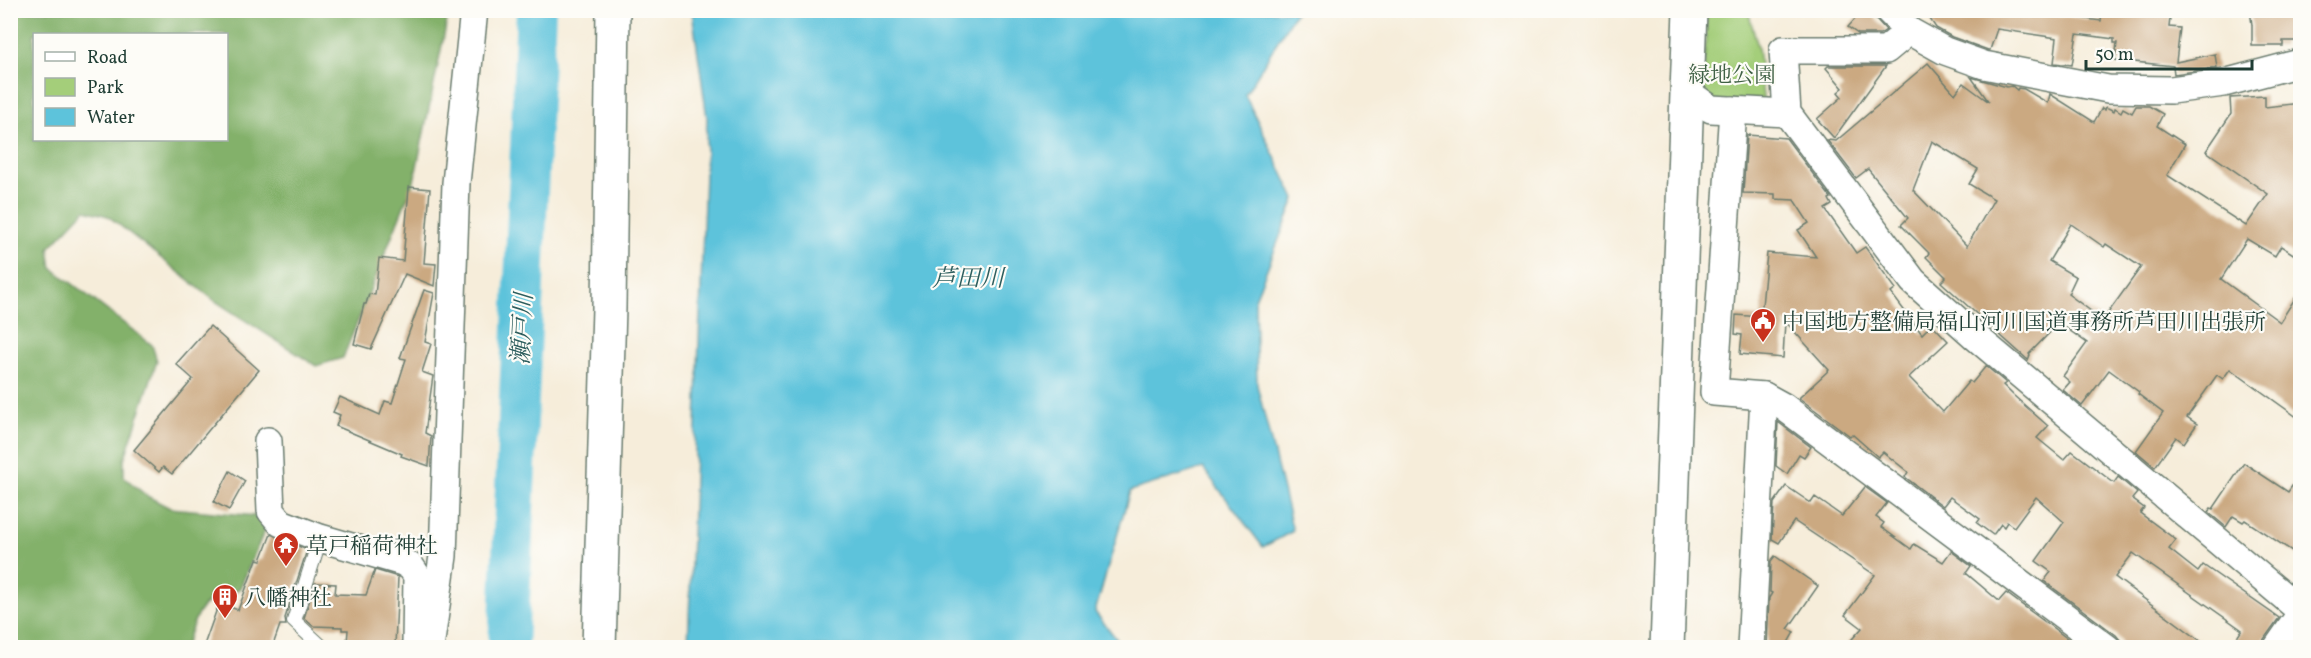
<svg xmlns="http://www.w3.org/2000/svg" width="2311" height="658" font-family="Vollkorn,'Noto Serif JP',serif">
  <rect width="100%" height="100%" fill="#fdfcf7"/>
  <filter id="ink" filterUnits="userSpaceOnUse"><feTurbulence type="fractalNoise" baseFrequency=".0167" numOctaves="2"/><feDisplacementMap in="SourceGraphic" scale="12" xChannelSelector="R" yChannelSelector="G"/><feConvolveMatrix kernelMatrix="1 2 1 2 8 2 1 2 1" color-interpolation-filters="sRGB"/></filter>
  <filter id="wash" filterUnits="userSpaceOnUse"><feTurbulence type="fractalNoise" baseFrequency=".008" numOctaves="4" result="noise"/><feDisplacementMap in="SourceGraphic" scale="24" xChannelSelector="R" yChannelSelector="G"/><feGaussianBlur stdDeviation="1.35" result="paint"/><feColorMatrix in="noise" values="0 0 0 0 0 0 0 0 0 0 0 0 0 0 0 0 0 1.4 0 .05"/><feComposite in="paint" operator="in"/></filter>
  <g filter="url(#wash)">
    <rect width="100%" height="100%" fill="#f6edda"/>
    <path fill="#a4ce7a" stroke="#628657" stroke-width="1.5" d="M 1707,11 L 1748,11 L 1758,47 L 1764,108 L 1702,101 Z"/>
    <path fill="#83b16a" stroke="#51774f" stroke-width="1.5" fill-rule="evenodd" d="M 10,11 L 449,11 L 414,181 L 343,358 L 316,366 L 215,301 L 108,216 L 85,210 L 49,248 L 52,268 L 152,345 L 157,361 L 124,460 L 124,477 L 147,496 L 170,508 L 257,516 L 266,527 L 240,588 C 233,595 222,594 213,599 C 196,607 191,631 185,647 L 11,647 ZM 34,34 L 226,34 L 226,140 L 34,140 Z"/>
    <path fill="#5dc3db" stroke="#3e8088" stroke-width="1.5" d="M 692,11 L 1296,11 L 1245,95 L 1295,199 L 1255,299 L 1257,385 L 1293,531 L 1263,547 L 1203,468 L 1130,491 L 1095,612 L 1123,647 L 688,647 L 707,118 Z"/>
    <g fill="none" stroke-linecap="round" stroke-linejoin="round">
      <path stroke="#5dc3db" stroke-width="40" d="M 508,648 L 536,10"/>
    </g>
    <g id="blocks">
      <g fill="#cba981" fill-rule="evenodd">
        <path d="M 1863,10 L 1868,10 L 1886,30 L 1880,34 L 1858,34 L 1848,27 Z"/>
        <path d="M 1924,10 L 2040,10 L 2040,13 L 2101,21 L 2102,10 L 2171,10 L 2169,27 L 2180,28 L 2176,62 L 2215,54 L 2217,68 L 2174,74 L 2173,66 L 2115,60 L 2117,43 L 2114,43 L 2114,39 L 2077,34 L 2072,65 L 2054,63 L 2057,38 L 1997,29 L 1990,50 L 1988,50 L 1952,37 L 1936,28 Z"/>
        <path d="M 2250,10 L 2301,10 L 2301,38 L 2297,38 L 2297,41 L 2283,41 L 2283,46 L 2252,46 L 2252,25 Z"/>
        <path d="M 1928,63 L 1955,94 L 1963,83 L 1989,102 L 1971,77 L 2007,87 L 2012,86 L 2017,90 L 2018,88 L 2024,89 L 2048,103 L 2050,94 L 2094,122 L 2102,108 L 2105,110 L 2106,107 L 2114,111 L 2115,108 L 2121,112 L 2123,108 L 2132,113 L 2136,106 L 2149,106 L 2163,114 L 2157,126 L 2185,144 L 2167,175 L 2246,226 L 2268,194 L 2206,151 L 2231,114 L 2230,98 L 2265,96 L 2265,107 L 2301,103 L 2301,259 L 2281,246 L 2275,256 L 2247,239 L 2221,279 L 2280,322 L 2301,289 L 2301,420 L 2230,369 L 2223,379 L 2217,375 L 2187,417 L 2197,424 L 2184,443 L 2176,437 L 2155,467 L 2136,451 L 2163,413 L 2138,394 L 2139,392 L 2109,370 L 2082,406 L 2063,390 L 2070,382 L 2063,376 L 2087,343 L 2059,323 L 2029,354 L 2030,355 L 2028,360 L 1941,282 L 1946,277 L 1926,257 L 1929,253 L 1901,225 L 1908,218 L 1868,169 L 1856,178 L 1827,140 L 1836,141 ZM 1932,141 L 1978,169 L 1969,184 L 1994,199 L 1967,246 L 1913,190 ZM 2071,224 L 2104,247 L 2106,244 L 2141,267 L 2103,320 L 2068,294 L 2076,277 L 2049,261 Z"/>
        <path d="M 1828,66 L 1886,66 L 1834,138 L 1817,119 L 1842,97 L 1838,92 L 1843,88 L 1826,68 Z"/>
        <path d="M 1747,135 L 1786,138 L 1831,198 L 1829,199 L 1832,205 L 1825,209 L 1856,253 L 1865,247 L 1896,289 L 1891,293 L 1922,334 L 1932,324 L 1948,341 L 1909,377 L 1943,412 L 1969,381 L 1972,383 L 1986,366 L 2006,383 L 2003,385 L 2013,395 L 2048,426 L 2037,438 L 2064,460 L 2072,451 L 2114,483 L 2118,477 L 2137,493 L 2132,499 L 2144,508 L 2140,513 L 2176,540 L 2169,549 L 2198,572 L 2203,565 L 2279,618 L 2264,639 L 2261,648 L 2230,648 L 2242,630 L 2133,553 L 2115,577 L 2210,648 L 2122,648 L 2121,641 L 2116,635 L 2044,581 L 2051,572 L 2036,561 L 2064,522 L 2036,497 L 2014,527 L 2007,522 L 2004,527 L 2001,524 L 1993,535 L 1977,523 L 1980,519 L 1950,497 L 1943,506 L 1905,477 L 1908,472 L 1883,452 L 1878,457 L 1852,434 L 1850,436 L 1799,398 L 1829,370 L 1785,321 L 1783,358 L 1740,354 L 1742,335 L 1735,334 L 1736,315 L 1761,317 L 1767,253 L 1816,257 L 1798,230 L 1809,223 L 1794,200 L 1775,199 L 1775,194 L 1743,193 Z"/>
        <path d="M 409,187 L 430,189 L 424,263 L 436,264 L 434,286 L 405,274 L 371,349 L 354,344 L 364,304 L 366,304 L 369,294 L 375,295 L 379,258 L 403,261 Z"/>
        <path d="M 424,290 L 434,293 L 425,342 L 431,344 L 422,372 L 433,376 L 425,433 L 431,436 L 429,466 L 401,456 L 402,454 L 336,426 L 340,415 L 333,412 L 340,397 L 380,415 L 385,401 L 392,403 L 406,359 L 400,358 Z"/>
        <path d="M 210,326 L 259,370 L 172,474 L 163,467 L 159,472 L 134,450 L 193,379 L 176,364 Z"/>
        <path d="M 1778,422 L 1811,447 L 1804,457 L 1799,454 L 1787,474 L 1776,466 Z"/>
        <path d="M 2244,463 L 2288,492 L 2301,473 L 2301,557 L 2245,520 L 2243,522 L 2233,516 L 2226,527 L 2208,512 L 2211,508 L 2213,509 Z"/>
        <path d="M 230,471 L 245,481 L 229,510 L 214,502 Z"/>
        <path d="M 1786,486 L 1811,503 L 1815,497 L 1842,516 L 1865,487 L 1887,503 L 1876,517 L 1884,523 L 1881,527 L 1911,549 L 1914,544 L 1943,562 L 1951,551 L 1971,566 L 1966,573 L 1999,601 L 2006,593 L 2080,648 L 1844,648 L 1862,628 L 1845,615 L 1875,575 L 1794,521 L 1779,543 L 1772,539 L 1774,503 Z"/>
        <path d="M 271,534 L 307,550 L 285,618 L 286,625 L 280,625 L 272,648 L 203,648 L 219,603 L 238,610 L 257,559 L 261,560 Z"/>
        <path d="M 1775,556 L 1818,586 L 1788,629 L 1794,632 L 1785,648 L 1767,648 L 1769,598 L 1772,593 L 1770,592 L 1771,561 Z"/>
        <path d="M 375,570 L 398,577 L 395,646 L 347,643 L 348,630 L 342,630 L 342,627 L 313,626 L 304,618 L 315,583 L 336,584 L 335,594 L 366,595 Z"/>
      </g>
    </g>
  </g>
  <g filter="url(#ink)">
    <use href="#blocks" fill-opacity="0" stroke="#6a7b6e" stroke-width="1.5"/>
    <g fill="none" stroke-linecap="round" stroke-linejoin="round">
      <defs>
        <path id="lane" d="M 320,538 L 294,621 L 323,648"/>
        <g id="street">
          <path d="M 1888,10 L 1909,31 L 1945,51 L 1984,65 L 2108,89 L 2171,90 L 2224,83 L 2300,63"/>
          <path d="M 1909,31 L 1886,50 L 1783,50 L 1787,113 L 1913,281 L 1977,338 L 2300,610"/>
          <path d="M 1687,92 L 1711,109 L 1787,113"/>
          <path d="M 1733,110 L 1714,392 L 1764,396 L 1784,407 L 2107,648"/>
          <path d="M 268,441 L 271,511 L 281,523 L 320,538 L 403,562 L 411,567 L 417,576 L 416,643"/>
          <path d="M 430,648 L 443,556 L 456,183 L 474,10"/>
          <path d="M 1751,648 L 1764,396"/>
          <path d="M 2277,648 L 2300,615"/>
        </g>
        <g id="secondary">
          <path d="M 599,648 L 609,308 L 613,10"/>
          <path d="M 1667,648 L 1690,10"/>
        </g>
      </defs>
      <use href="#lane" stroke="#6a7b6e" stroke-width="16"/>
      <use href="#street" stroke="#6a7b6e" stroke-width="30"/>
      <use href="#secondary" stroke="#6a7b6e" stroke-width="36"/>
      <use href="#lane" stroke="#fff" stroke-width="14"/>
      <use href="#street" stroke="#fff" stroke-width="27"/>
      <use href="#secondary" stroke="#fff" stroke-width="33"/>
    </g>
  </g>
  <defs>
    <symbol id="civic-pin" viewBox="-11 -11 22 30"><path d="M0 17L-7.5 6A9.5 9.5 0 1 1 7.5 6Z" fill="#c8321e" stroke="#fdfcf7"/><path d="M-.6-6.5H3V-4.5H.6V-3L4-1V1h2V6H-6V1h2V-1L-.6-3ZM-1.2 2.5V6h2.4V2.5Z" fill="#fff"/></symbol>
    <symbol id="temple-pin" viewBox="-11 -11 22 30"><path d="M0 17L-7.5 6A9.5 9.5 0 1 1 7.5 6Z" fill="#c8321e" stroke="#fdfcf7"/><path d="M0-6L5-2H3V0L6.5 2.5H4V6H1.5V3h-3V6H-4V2.5H-6.5L-3 0V-2H-5Z" fill="#fff"/></symbol>
    <symbol id="building-pin" viewBox="-11 -11 22 30"><path d="M0 17L-7.5 6A9.5 9.5 0 1 1 7.5 6Z" fill="#c8321e" stroke="#fdfcf7"/><path d="M-4-6H4V6H1V3H-1V6H-4ZM-2.5-4.3h1.7v1.8h-1.7ZM.8-4.3h1.7v1.8H.8ZM-2.5-1h1.7V.8h-1.7ZM.8-1h1.7V.8H.8Z" fill="#fff"/></symbol>
  </defs>
  <g fill-rule="evenodd">
    <use href="#civic-pin" x="1748" y="306" width="30" height="40"/>
    <use href="#temple-pin" x="271" y="530" width="30" height="40"/>
    <use href="#building-pin" x="210" y="582" width="30" height="40"/>
  </g>
  <g text-anchor="middle" stroke-width="4.5" stroke-linejoin="round" paint-order="stroke">
    <g font-size="22" fill="#406146" stroke="#fdfcf7">
      <text x="1732" y="82">緑地公園</text>
    </g>
    <g font-size="22" fill="#1f3d34" stroke="#fdfcf7" text-anchor="start">
      <text x="1782" y="329">中国地方整備局福山河川国道事務所芦田川出張所</text>
      <text x="306" y="553">草戸稲荷神社</text>
      <text x="244" y="605">八幡神社</text>
    </g>
    <g font-size="24" font-style="italic" fill="#2e5e5e" stroke="#fdfcf7">
      <text x="968" y="286">芦田川</text>
      <text transform="translate(522 329) rotate(-87)" y="8">瀬戸川</text>
    </g>
  </g>
  <rect width="2311" height="658" fill="none" stroke="#fdfcf7" stroke-width="36"/>
  <rect x="33" y="33" width="195" height="108" fill="#fdfcf7" stroke="#a4b0a9" stroke-width="1.5"/>
  <rect x="45" y="52" width="30" height="9" fill="#ffffff" stroke="#a4b0a9" stroke-width="1.5"/>
  <text x="87" y="63" font-size="18" fill="#1f3d34">Road</text>
  <rect x="45" y="78" width="30" height="18" fill="#a4ce7a" stroke="#a4b0a9" stroke-width="1.5"/>
  <text x="87" y="93" font-size="18" fill="#1f3d34">Park</text>
  <rect x="45" y="108" width="30" height="18" fill="#5dc3db" stroke="#a4b0a9" stroke-width="1.5"/>
  <text x="87" y="123" font-size="18" fill="#1f3d34">Water</text>
  <path d="M2086 60v9h166v-9" fill="none" stroke="#1f3d34" stroke-width="3"/>
  <text x="2095" y="60" font-size="18" fill="#1f3d34" stroke="#fdfcf7" stroke-width="4.5" paint-order="stroke">50 m</text>
</svg>
